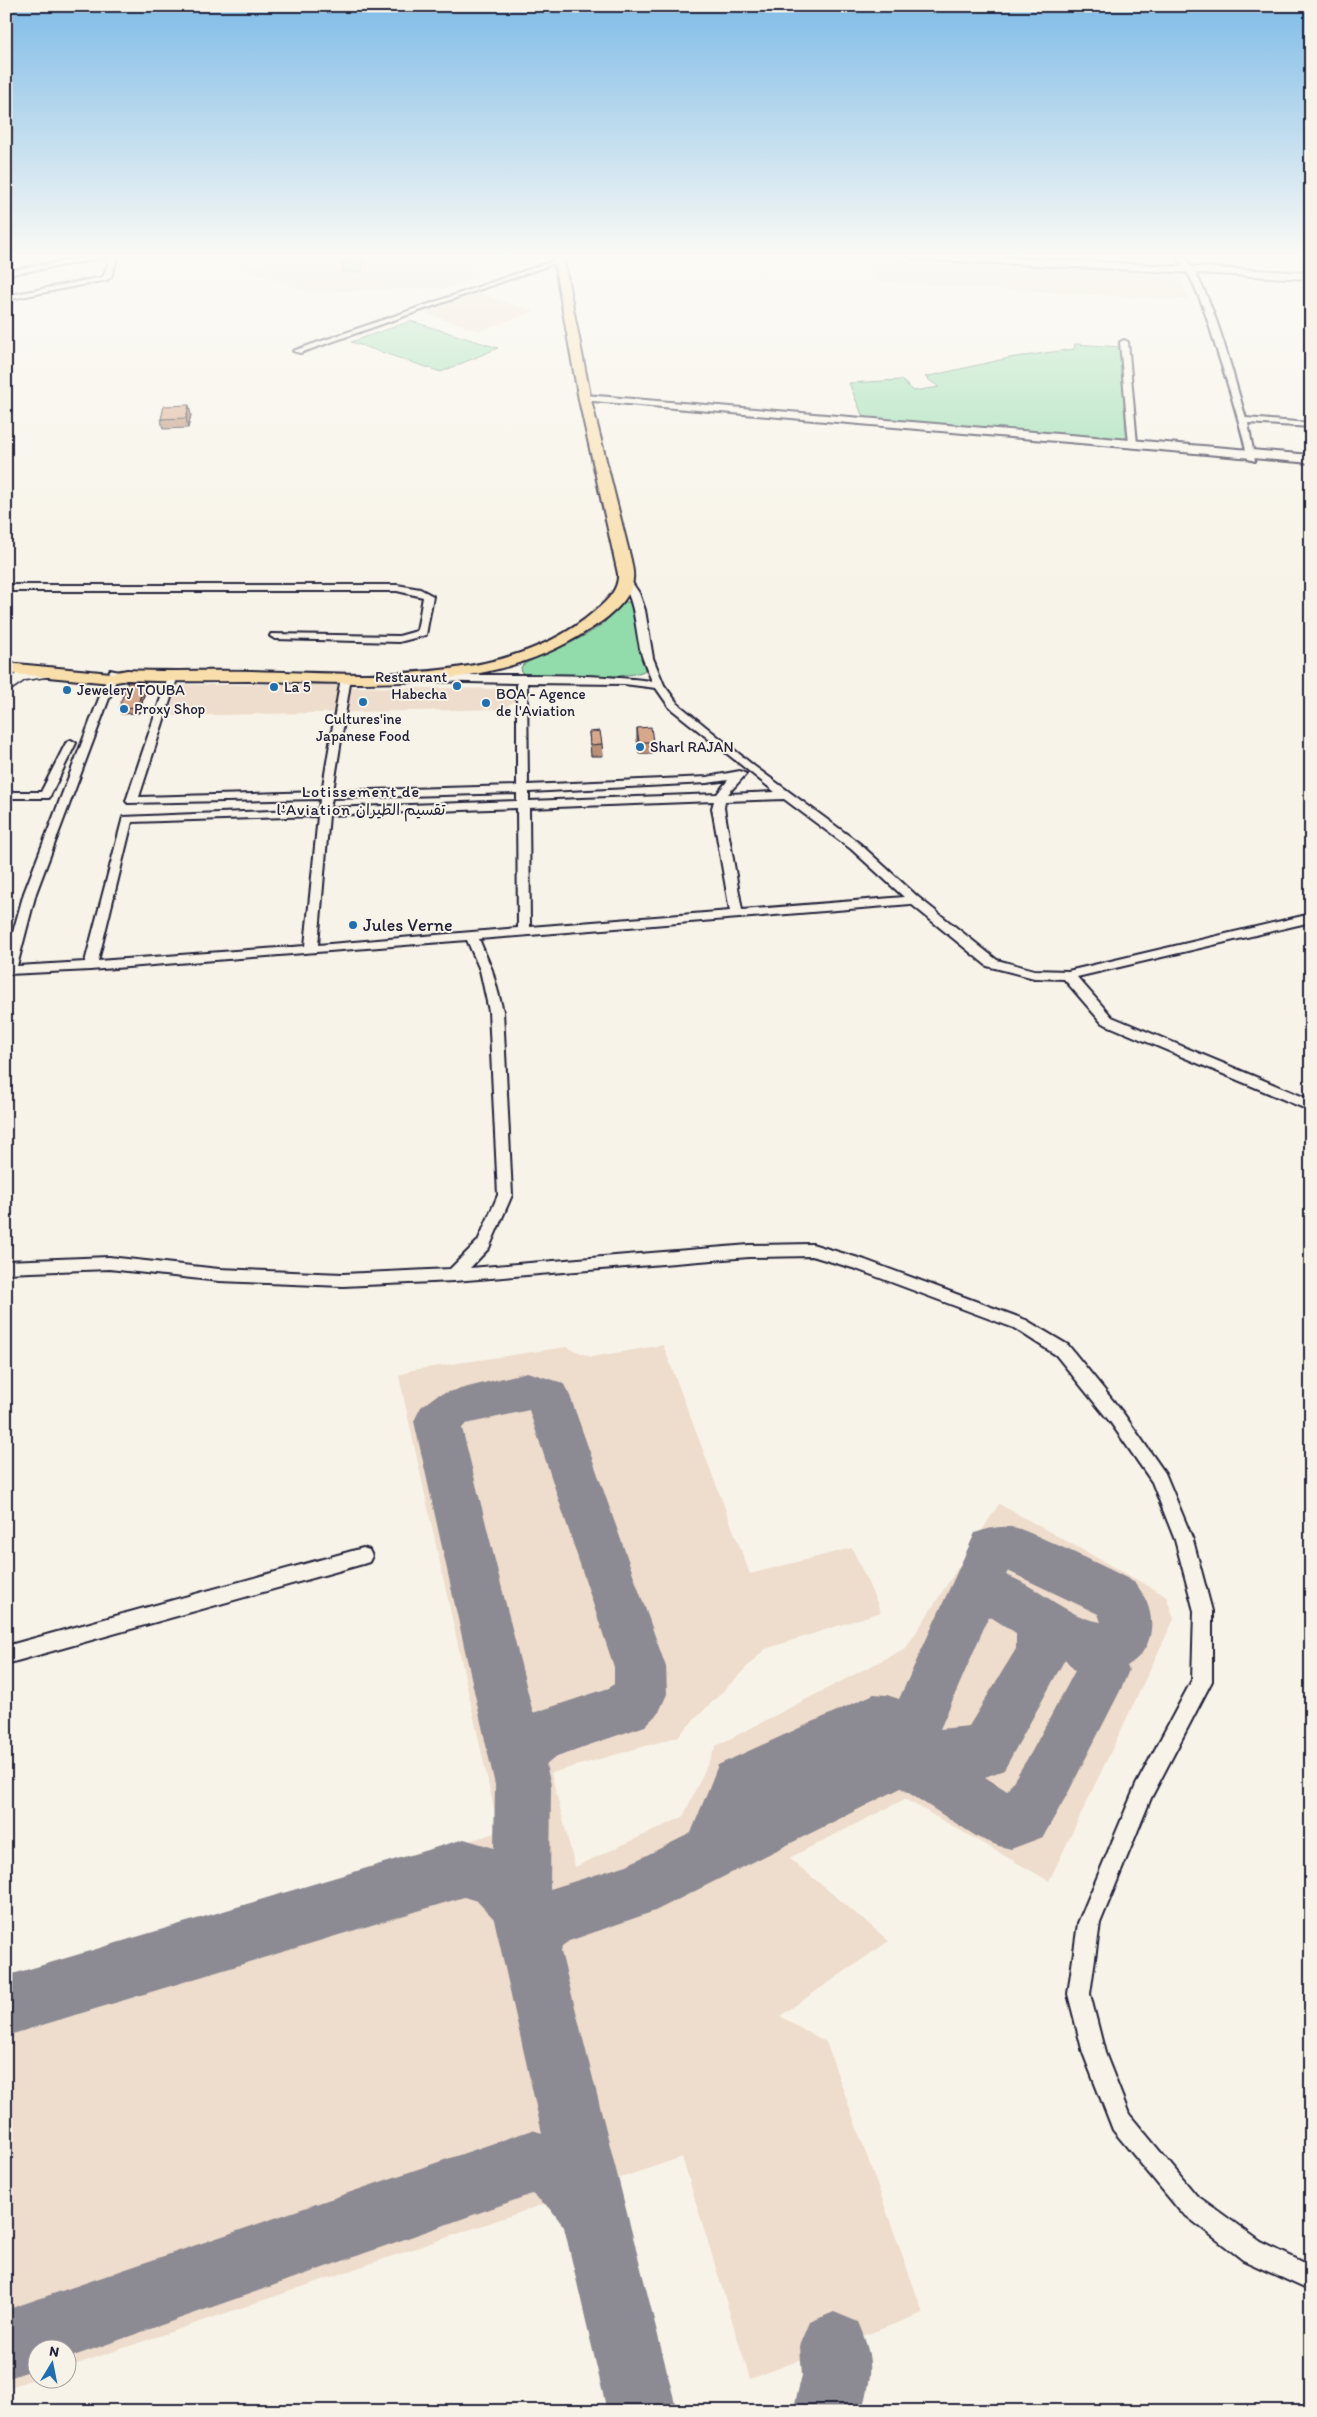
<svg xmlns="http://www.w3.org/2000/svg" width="1317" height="2417" font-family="Itim,'Playpen Sans Arabic',sans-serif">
  <rect width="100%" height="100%" fill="#f7f3e8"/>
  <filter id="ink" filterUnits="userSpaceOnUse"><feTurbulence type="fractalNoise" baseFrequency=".02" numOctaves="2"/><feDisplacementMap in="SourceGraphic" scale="10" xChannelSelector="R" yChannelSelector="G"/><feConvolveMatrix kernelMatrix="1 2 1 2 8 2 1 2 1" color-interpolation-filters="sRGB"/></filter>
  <g filter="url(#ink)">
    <g fill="#eedccc">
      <path d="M 295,256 L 470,256 L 470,279 L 447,288 L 308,292 L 239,266 Z"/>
      <path d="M 864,256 L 1177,272 L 1189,300 L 877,282 Z"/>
      <path d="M 475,293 L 534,311 L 480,331 L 421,312 Z"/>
      <path d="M 178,683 L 179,685 L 340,684 L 341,687 L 519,689 L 520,698 L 507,706 L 506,709 L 168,716 Z"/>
      <path d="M 663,1345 L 750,1574 L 852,1548 L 881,1612 L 765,1649 L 677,1737 L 551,1773 L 575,1867 L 683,1817 L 716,1746 L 906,1648 L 999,1504 L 1166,1596 L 1174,1619 L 1049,1881 L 905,1799 L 789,1858 L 889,1941 L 780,2016 L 826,2042 L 923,2313 L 750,2379 L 682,2157 L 68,2367 L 68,2350 L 38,2350 L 37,2378 L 6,2388 L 6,1979 L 499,1832 L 399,1376 L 412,1370 L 566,1347 L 591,1357 Z"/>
    </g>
    <g fill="#92dbab" stroke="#5a7e73">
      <path d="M 364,258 L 362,272 L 341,272 L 343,259 Z"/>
      <path d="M 411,321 L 498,348 L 441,372 L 351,342 Z"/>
      <path d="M 1075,344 L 1122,347 L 1126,441 L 863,417 L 849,383 L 901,380 L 914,391 L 939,387 L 925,377 L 1009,358 L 1074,349 Z"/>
      <path d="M 621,602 L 631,602 L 638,613 L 645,670 C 634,680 554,676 535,676 L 522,673 L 521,667 L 524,664 C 551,650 579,642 604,623 C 611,617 614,608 621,602 Z"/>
    </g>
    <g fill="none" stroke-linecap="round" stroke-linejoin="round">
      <g fill="#8c8a92" fill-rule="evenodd">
        <path d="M 527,1372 L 563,1383 L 570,1396 L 666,1667 L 667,1694 L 659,1712 L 645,1726 L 557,1756 L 546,1765 L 551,1785 L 550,1889 L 627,1865 L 691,1833 L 718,1765 L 874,1694 L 887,1695 L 899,1699 L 975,1533 C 989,1528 1002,1525 1017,1528 C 1029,1531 1129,1577 1135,1583 C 1157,1609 1159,1647 1127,1666 L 1129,1670 L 1122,1687 L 1069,1791 L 1043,1837 L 1011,1849 L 999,1846 L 979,1838 L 901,1788 L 655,1911 L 569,1941 L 562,1946 L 561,1952 L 677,2411 L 607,2411 L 564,2227 L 550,2208 L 532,2194 L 68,2358 L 68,2350 L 38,2350 L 38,2368 L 6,2379 L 6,2310 L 532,2130 L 542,2133 L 494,1919 L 477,1901 L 464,1897 L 6,2036 L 6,1976 L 464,1839 L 494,1848 L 495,1785 L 414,1421 L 421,1407 L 437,1395 ZM 529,1410 L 614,1667 L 614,1684 L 609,1688 L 533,1713 L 462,1428 L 466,1424 ZM 1008,1571 L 1098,1614 L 1101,1622 C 1066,1617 1039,1587 1006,1575 ZM 989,1616 L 1016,1633 L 1016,1649 L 969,1726 L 940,1729 ZM 1065,1659 L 1075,1671 L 1031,1753 L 1007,1791 L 985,1777 L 1004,1770 Z"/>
        <path d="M 834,2312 L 858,2322 C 874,2360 873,2371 863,2411 L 793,2411 L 802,2375 L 800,2346 L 810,2322 Z"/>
      </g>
      <defs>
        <g id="minor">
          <path d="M 96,256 L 118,256 L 111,277 L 107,280 L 6,300 L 6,296 L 103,277 L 111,257 L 6,275 L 6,271 Z"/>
          <path d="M 1177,256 L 1184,256 C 1214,294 1231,370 1246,418 L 1311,423 L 1311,427 L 1248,423 L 1255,461 L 1248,459 C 1240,422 1229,387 1217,351 C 1207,317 1198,285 1177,256 Z"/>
          <path d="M 556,260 L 561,261 L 300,353 L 293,351 Z"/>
          <path d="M 1124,340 L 1128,342 L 1137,444 L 1133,446 L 1129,444 L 1120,342 Z"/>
          <path d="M 626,577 L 629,578 L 639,593 L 645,610 L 653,658 L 664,685 L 678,704 L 754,766 L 859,843 L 918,897 L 997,960 L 1034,970 L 1068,971 L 1311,914 L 1311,922 L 1077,977 L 1112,1017 L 1311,1100 L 1311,1111 L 1102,1023 L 1064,979 L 1034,978 L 987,966 L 911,904 L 479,939 L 492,970 L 503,1011 L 512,1195 L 489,1248 L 470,1268 L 749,1245 L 812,1244 L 865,1260 L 1026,1320 L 1068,1345 L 1123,1413 L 1165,1473 L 1193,1540 L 1212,1611 L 1212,1681 L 1151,1798 L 1100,1923 L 1090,1994 L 1105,2053 L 1129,2114 L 1196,2195 L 1261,2242 L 1311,2266 L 1311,2291 L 1243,2260 L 1180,2211 L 1113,2130 L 1083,2053 L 1068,1994 L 1078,1923 L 1136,1785 L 1192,1680 L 1194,1611 L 1175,1540 L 1152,1482 L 1111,1423 L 1056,1355 L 1014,1328 L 856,1269 L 812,1256 L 749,1257 L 454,1281 L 343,1286 L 219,1281 L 109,1269 L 6,1273 L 6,1261 L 109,1257 L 219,1269 L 343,1274 L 450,1269 L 478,1241 L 498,1195 L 489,1011 L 480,970 L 467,940 L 90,970 L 9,974 L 6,973 L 6,957 L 24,893 L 110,670 L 119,672 L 36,893 L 17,966 L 85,962 L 123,817 L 319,809 L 320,799 L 128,803 L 126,801 L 169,674 L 177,674 L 178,676 L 139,797 L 322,792 L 341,677 L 346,674 L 351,677 L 333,791 L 517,786 L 517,683 L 421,681 L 416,678 L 421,675 C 498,676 576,672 652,681 C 649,674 646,667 643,659 C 634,631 638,607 621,580 ZM 527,683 L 624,684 L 656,688 L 670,708 L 775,792 L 728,794 L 746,774 L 740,771 L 707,777 L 528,785 ZM 728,780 L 717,794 L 529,801 L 529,792 L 707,783 ZM 517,793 L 517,801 L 330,808 L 332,798 ZM 784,799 L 851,849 L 904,897 L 742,910 L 724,808 L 725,801 ZM 714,801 L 712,808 L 730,911 L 530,927 L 529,808 ZM 517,808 L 518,928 L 318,945 L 329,815 ZM 318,816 L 305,946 L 98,961 L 132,822 Z"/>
          <path d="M 6,585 L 397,585 L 420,589 L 433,596 L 426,635 L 399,642 L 275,639 L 270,636 L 271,634 L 399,636 L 417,631 L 423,597 L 397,591 L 6,591 Z"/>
          <path d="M 71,740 L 76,743 L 49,798 L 6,798 L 6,792 L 41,792 L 66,743 Z"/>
          <path d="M 363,1548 L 369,1550 L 372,1556 L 369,1562 L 363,1564 L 6,1664 L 6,1646 Z"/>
        </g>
        <path id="tertiary" d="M 48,669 L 53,670 L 54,673 L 53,676 L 25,680 L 6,693 L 6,682 L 16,674 Z"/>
        <g id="secondary">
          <path d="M 909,256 L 974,256 L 1311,273 L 1311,279 L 914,259 Z"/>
          <path d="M 585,395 L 1311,455 L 1311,463 L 581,400 L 581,396 Z"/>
        </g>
        <path id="primary" d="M 553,256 L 563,256 L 591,400 L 631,560 C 632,566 634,573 633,579 C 632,601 604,621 587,631 C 487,696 361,682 248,681 C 208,681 167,682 127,680 L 111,683 L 6,673 L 6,663 L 111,673 L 127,670 C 169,672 210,670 252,671 C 360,674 507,688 595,611 C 606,602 619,590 618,574 L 579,400 Z"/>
      </defs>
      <use href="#minor" stroke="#22223b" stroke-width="4"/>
      <use href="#tertiary" stroke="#22223b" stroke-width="3"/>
      <use href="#secondary" stroke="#22223b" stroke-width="4"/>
      <use href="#primary" stroke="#22223b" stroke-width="4"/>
      <use href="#minor" fill="#f7f3e8" fill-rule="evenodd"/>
      <use href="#tertiary" fill="#f7f3e8" fill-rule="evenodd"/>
      <use href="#secondary" fill="#f7f3e8" fill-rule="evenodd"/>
      <use href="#primary" fill="#f8deab" fill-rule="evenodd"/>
    </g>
    <g fill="#ba9078" stroke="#22223b">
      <path d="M 191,415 L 188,428 L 163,429 L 161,419 Z"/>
      <path d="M 145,682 L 146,688 L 139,713 L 121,714 L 119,708 Z"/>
      <path d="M 637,728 L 653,742 L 653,754 L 639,754 L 637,739 Z"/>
      <path d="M 589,732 L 602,744 L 603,756 L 591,756 Z"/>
    </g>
    <g fill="#977661" stroke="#22223b">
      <path d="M 189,405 L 191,415 L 188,428 L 186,418 Z"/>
      <path d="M 145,682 L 146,688 L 139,713 L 137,707 Z"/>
    </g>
    <g fill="#d8a88b" stroke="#22223b">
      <path d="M 189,405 L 186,418 L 161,419 L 164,406 Z"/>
      <path d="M 145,682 L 137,707 L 119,708 L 127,683 Z"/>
      <path d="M 651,727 L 653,742 L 639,742 L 637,728 Z"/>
      <path d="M 600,731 L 602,744 L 590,745 L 589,732 Z"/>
    </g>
  </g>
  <linearGradient id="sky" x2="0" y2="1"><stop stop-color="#80bce7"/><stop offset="0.43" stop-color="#fbfaf5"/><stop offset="1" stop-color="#fbfaf5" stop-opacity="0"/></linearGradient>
  <rect width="1317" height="595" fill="url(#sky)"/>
  <g fill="#1f6fb2" stroke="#f7f3e8" stroke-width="2">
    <circle cx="457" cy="686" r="5"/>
    <circle cx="274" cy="687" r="5"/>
    <circle cx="67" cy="690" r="5"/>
    <circle cx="363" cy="702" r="5"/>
    <circle cx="486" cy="703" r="5"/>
    <circle cx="124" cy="709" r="5"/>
    <circle cx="640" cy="747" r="5"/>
    <circle cx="353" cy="925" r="5"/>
  </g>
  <g text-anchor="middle" stroke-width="4" stroke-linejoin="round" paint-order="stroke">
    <g font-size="15" fill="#22223b" stroke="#f7f3e8" text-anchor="start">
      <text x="447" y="682" text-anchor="end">Restaurant<tspan x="447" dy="17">Habecha</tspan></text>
      <text x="284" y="692">La 5</text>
      <text x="77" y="695">Jewelery TOUBA</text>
      <text x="496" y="699">BOA - Agence<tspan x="496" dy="17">de l'Aviation</tspan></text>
      <text x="134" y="714">Proxy Shop</text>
      <text x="363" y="724" text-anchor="middle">Cultures'ine<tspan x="363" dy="17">Japanese Food</tspan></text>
      <text x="650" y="752">Sharl RAJAN</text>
    </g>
    <g font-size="16" letter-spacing="1" fill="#22223b" stroke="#f7f3e8">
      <text x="361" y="797">Lotissement de<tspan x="361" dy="18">l'Aviation تقسيم الطيران</tspan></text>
    </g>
    <g font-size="18" fill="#22223b" stroke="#f7f3e8" text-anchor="start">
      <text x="363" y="931">Jules Verne</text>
    </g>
  </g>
  <rect width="1317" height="2417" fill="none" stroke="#f7f3e8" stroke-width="25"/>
  <rect x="12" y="12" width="1292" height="2392" fill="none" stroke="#22223b" stroke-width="2" filter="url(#ink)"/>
  <g transform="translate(52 2364) rotate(10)"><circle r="24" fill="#f7f3e8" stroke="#a29fa3"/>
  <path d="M0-4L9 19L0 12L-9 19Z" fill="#1f6fb2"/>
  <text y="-8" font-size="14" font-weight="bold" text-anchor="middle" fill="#22223b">N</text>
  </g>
</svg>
